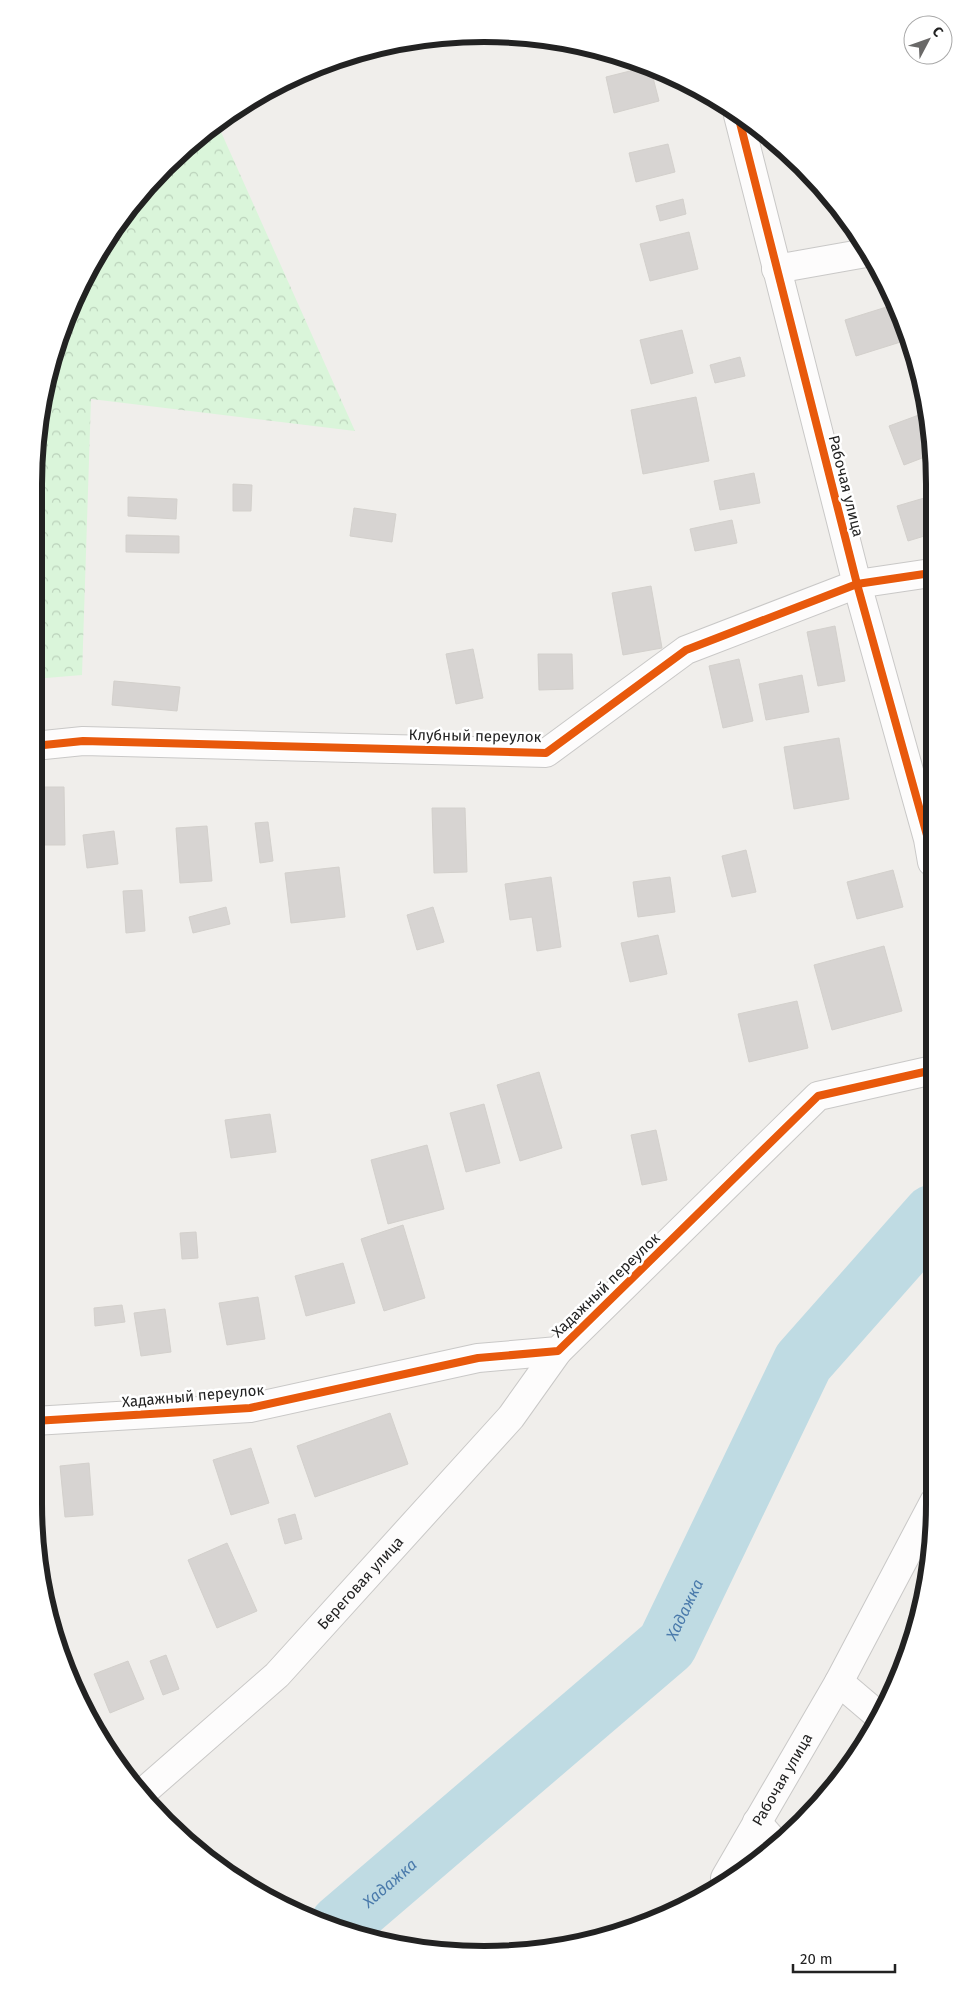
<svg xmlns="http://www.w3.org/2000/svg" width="968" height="1989" font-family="'Fira Sans',sans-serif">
  <defs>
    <pattern id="park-crowns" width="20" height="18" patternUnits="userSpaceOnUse" patternTransform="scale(1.25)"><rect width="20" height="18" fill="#daf5da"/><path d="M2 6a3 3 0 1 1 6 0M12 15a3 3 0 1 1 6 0" fill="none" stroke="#bbd2bb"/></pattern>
  </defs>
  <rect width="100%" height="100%" fill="#f0eeeb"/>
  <path fill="url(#park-crowns)" d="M 217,123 L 355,431 L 91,399 L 82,675 L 34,679 L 34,484 L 42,396 L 68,311 L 110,234 L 166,165 Z"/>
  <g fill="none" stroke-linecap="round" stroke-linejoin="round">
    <path stroke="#bfdbe3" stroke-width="61" id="s1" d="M 340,1925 L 667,1645 L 803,1362 L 933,1215"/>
  </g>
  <g fill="#d7d4d2" stroke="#d3d0cc">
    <path d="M 572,42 L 591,48 L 575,52 Z"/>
    <path d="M 650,66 L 659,101 L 614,113 L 606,77 Z"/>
    <path d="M 668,144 L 675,172 L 636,182 L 629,153 Z"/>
    <path d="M 683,199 L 686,214 L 660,221 L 656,206 Z"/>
    <path d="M 689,232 L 698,269 L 650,281 L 640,244 Z"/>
    <path d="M 896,304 L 900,311 L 907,340 L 856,356 L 845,320 Z"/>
    <path d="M 682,330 L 693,373 L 651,384 L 640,340 Z"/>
    <path d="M 740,357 L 745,376 L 715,383 L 710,365 Z"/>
    <path d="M 696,397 L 709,461 L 643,474 L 631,410 Z"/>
    <path d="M 927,412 L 930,425 L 930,455 L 904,465 L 889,426 Z"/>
    <path d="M 754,473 L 760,503 L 720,510 L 714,481 Z"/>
    <path d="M 233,484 L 252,485 L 251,511 L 233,511 Z"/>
    <path d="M 931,496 L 931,534 L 908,541 L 897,506 Z"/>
    <path d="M 128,497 L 177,499 L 176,519 L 128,516 Z"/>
    <path d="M 354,508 L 396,514 L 392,542 L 350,536 Z"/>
    <path d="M 732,520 L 737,543 L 695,551 L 690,529 Z"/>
    <path d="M 126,535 L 179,536 L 179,553 L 126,552 Z"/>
    <path d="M 651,586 L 662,648 L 623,655 L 612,593 Z"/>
    <path d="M 835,626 L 845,681 L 818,686 L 807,632 Z"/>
    <path d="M 473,649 L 483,698 L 456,704 L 446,654 Z"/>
    <path d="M 538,654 L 572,654 L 573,689 L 539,690 Z"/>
    <path d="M 739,659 L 753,721 L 723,728 L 709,666 Z"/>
    <path d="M 802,675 L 809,712 L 766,720 L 759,684 Z"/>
    <path d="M 114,681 L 180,687 L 177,711 L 112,705 Z"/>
    <path d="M 839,738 L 849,799 L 794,809 L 784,747 Z"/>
    <path d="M 41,787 L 64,787 L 65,845 L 42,845 Z"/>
    <path d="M 432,808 L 465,808 L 467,872 L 434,873 Z"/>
    <path d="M 268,822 L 273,861 L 260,863 L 255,823 Z"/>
    <path d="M 207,826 L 212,881 L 180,883 L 176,828 Z"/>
    <path d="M 114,831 L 118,864 L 87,868 L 83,835 Z"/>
    <path d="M 746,850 L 756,892 L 732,897 L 722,856 Z"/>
    <path d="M 339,867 L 345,917 L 291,923 L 285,873 Z"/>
    <path d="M 893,870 L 903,907 L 857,919 L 847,882 Z"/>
    <path d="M 551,877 L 561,947 L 537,951 L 532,917 L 510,920 L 505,884 Z"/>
    <path d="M 670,877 L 675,912 L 638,917 L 633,882 Z"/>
    <path d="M 142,890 L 145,931 L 126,933 L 123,891 Z"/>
    <path d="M 226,907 L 230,924 L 193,933 L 189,917 Z"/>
    <path d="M 433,907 L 444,942 L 417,950 L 407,915 Z"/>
    <path d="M 658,935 L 667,974 L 630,982 L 621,943 Z"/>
    <path d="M 884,946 L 902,1011 L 832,1030 L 814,965 Z"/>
    <path d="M 797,1001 L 808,1048 L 749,1062 L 738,1014 Z"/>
    <path d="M 539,1072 L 562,1148 L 520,1161 L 497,1085 Z"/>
    <path d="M 484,1104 L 500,1163 L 466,1172 L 450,1113 Z"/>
    <path d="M 270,1114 L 276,1152 L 231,1158 L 225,1120 Z"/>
    <path d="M 656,1130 L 667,1180 L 642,1185 L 631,1135 Z"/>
    <path d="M 427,1145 L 444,1209 L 388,1224 L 371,1160 Z"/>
    <path d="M 403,1225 L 425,1298 L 384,1311 L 361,1239 Z"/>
    <path d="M 196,1232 L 198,1258 L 182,1259 L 180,1233 Z"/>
    <path d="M 343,1263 L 355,1303 L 306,1316 L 295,1276 Z"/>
    <path d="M 258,1297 L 265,1339 L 227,1345 L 219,1303 Z"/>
    <path d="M 122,1305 L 125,1322 L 95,1326 L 94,1308 Z"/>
    <path d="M 165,1309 L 171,1352 L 141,1356 L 134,1313 Z"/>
    <path d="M 390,1413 L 408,1464 L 315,1497 L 297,1446 Z"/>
    <path d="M 251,1448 L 269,1503 L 231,1515 L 213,1460 Z"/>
    <path d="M 89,1463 L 93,1515 L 65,1517 L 60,1466 Z"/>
    <path d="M 295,1514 L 302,1539 L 285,1544 L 278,1519 Z"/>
    <path d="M 227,1543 L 257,1611 L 217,1628 L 188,1560 Z"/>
    <path d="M 166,1655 L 179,1689 L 163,1695 L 150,1661 Z"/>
    <path d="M 128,1661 L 144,1699 L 110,1713 L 94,1674 Z"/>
  </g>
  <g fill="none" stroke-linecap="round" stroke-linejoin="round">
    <defs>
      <g id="minor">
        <path d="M 738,115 L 857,584 L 928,839 L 932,862"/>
        <path d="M 776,269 L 866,253"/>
        <path d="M 34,746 L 83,741 L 546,753 L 686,650 L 857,584 L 931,573"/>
        <path d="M 34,1421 L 250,1408 L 478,1358 L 558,1351 L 818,1096 L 933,1070"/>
        <path d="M 839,1682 L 879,1716"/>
        <path id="s2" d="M 141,1794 L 277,1675 L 511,1417 L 558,1351"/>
        <path d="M 757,1822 L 775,1843"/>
        <path id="s3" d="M 725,1878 L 839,1682 L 934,1502"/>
      </g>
    </defs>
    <use href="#minor" stroke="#c9c8c7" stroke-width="30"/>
    <use href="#minor" stroke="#fdfcfc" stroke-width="28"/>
    <defs>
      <g id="cycleway">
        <path d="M 738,115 L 857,584 L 928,839 L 932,862"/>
        <path d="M 34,746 L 83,741 L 546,753 L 686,650 L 857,584 L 931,573"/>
        <path d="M 34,1421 L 250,1408 L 478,1358 L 558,1351 L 818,1096 L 933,1070"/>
      </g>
    </defs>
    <use href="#cycleway" stroke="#fff" stroke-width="11"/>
    <use href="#cycleway" stroke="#e8590c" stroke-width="8"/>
  </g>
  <g text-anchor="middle" stroke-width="5" stroke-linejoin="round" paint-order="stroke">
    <g font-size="15" fill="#222" stroke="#fff">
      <text transform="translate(846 486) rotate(76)" y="5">Рабочая улица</text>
      <text transform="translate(475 736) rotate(1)" y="5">Клубный переулок</text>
      <text transform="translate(606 1285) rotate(-44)" y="5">Хадажный переулок</text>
      <text transform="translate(193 1396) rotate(-5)" y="5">Хадажный переулок</text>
      <text dy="5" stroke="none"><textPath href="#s2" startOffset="305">Береговая улица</textPath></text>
      <text dy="5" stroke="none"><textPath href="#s3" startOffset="114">Рабочая улица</textPath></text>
    </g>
    <g font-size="16" font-style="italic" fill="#4a7aab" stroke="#fff">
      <text dy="6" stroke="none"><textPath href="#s1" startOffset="470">Хадажка</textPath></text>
      <text dy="6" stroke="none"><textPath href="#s1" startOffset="65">Хадажка</textPath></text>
    </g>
  </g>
  <path d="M0 0H968V1989H0ZM484 42H484A442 442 0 0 1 926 484V1504A442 442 0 0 1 484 1946H484A442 442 0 0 1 42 1504V484A442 442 0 0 1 484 42Z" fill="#fff" fill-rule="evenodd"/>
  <path fill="none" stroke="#222" stroke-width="6" d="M484 42H484A442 442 0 0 1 926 484V1504A442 442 0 0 1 484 1946H484A442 442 0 0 1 42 1504V484A442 442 0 0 1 484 42Z"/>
  <g transform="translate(928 40) rotate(49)"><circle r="24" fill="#ffffff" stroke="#a7a7a7"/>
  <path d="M0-4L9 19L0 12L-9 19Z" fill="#6a6968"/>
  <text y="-8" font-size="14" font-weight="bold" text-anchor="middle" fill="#222222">С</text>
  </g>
  <path d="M793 1964v8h102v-8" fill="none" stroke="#222222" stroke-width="2.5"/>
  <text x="800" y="1964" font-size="15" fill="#222222" stroke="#ffffff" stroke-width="4" paint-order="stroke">20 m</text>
</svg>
